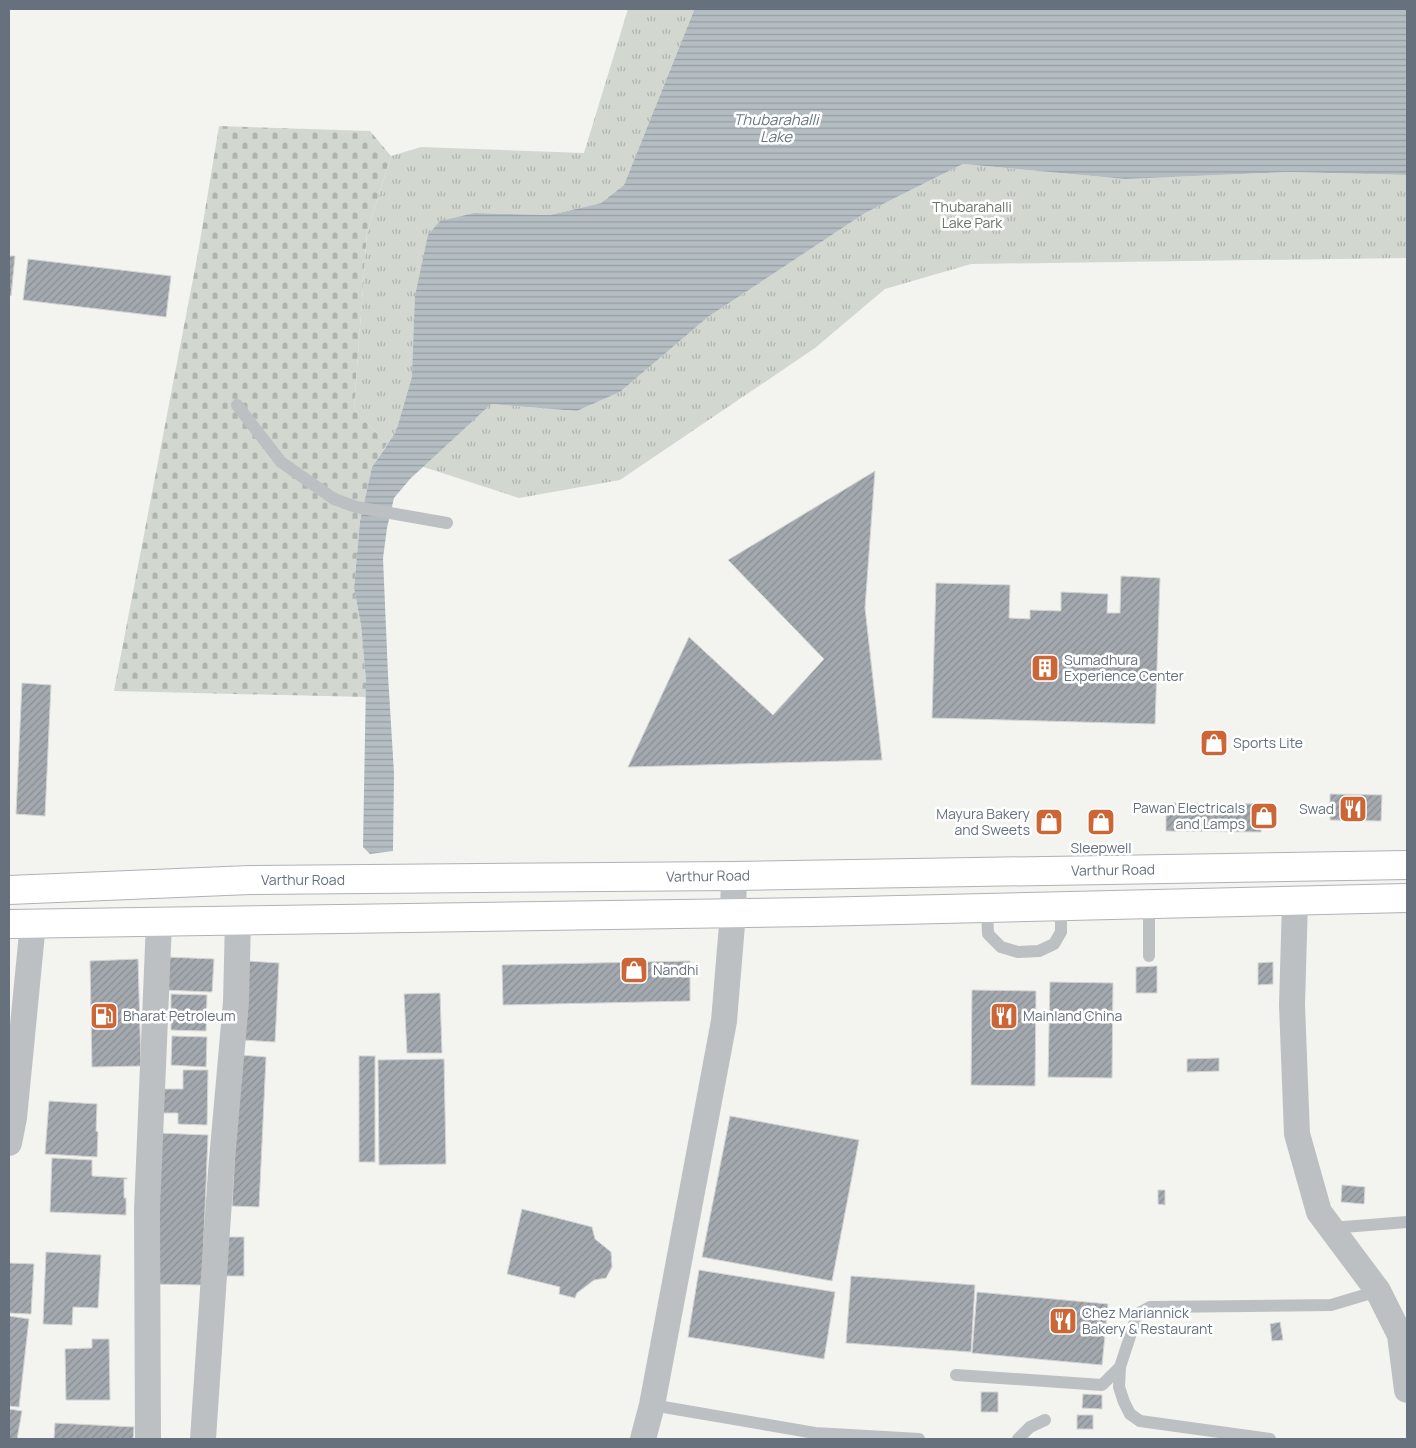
<svg xmlns="http://www.w3.org/2000/svg" width="1416" height="1448" font-family="Manrope,sans-serif">
  <defs>
    <pattern id="cemetery-stones" width="16" height="16" patternUnits="userSpaceOnUse" patternTransform="scale(1.25)"><rect width="16" height="16" fill="#d2d8d0"/><path d="M2 7V4a2 2 0 0 1 4 0v3zM10 15v-3a2 2 0 0 1 4 0v3z" fill="#aeb4ae"/></pattern>
    <pattern id="park-tufts" width="24" height="20" patternUnits="userSpaceOnUse" patternTransform="scale(1.25)"><rect width="24" height="20" fill="#d2d8d0"/><path d="M3 7l-1-3M5 7V3M7 7l1-3M15 17l-1-3M17 17v-4M19 17l1-3" fill="none" stroke="#aeb4ae"/></pattern>
    <pattern id="water-rules" width="6" height="5" patternUnits="userSpaceOnUse" patternTransform="scale(1.25)"><rect width="6" height="5" fill="#b4bdc2"/><path d="M0 2.5h6" fill="none" stroke="#969ea3"/></pattern>
    <pattern id="building-hatch" width="6" height="6" patternUnits="userSpaceOnUse" patternTransform="scale(1.25)"><rect width="6" height="6" fill="#a3a9ae"/><path d="M-1 1l2-2M0 6l6-6M5 7l2-2" fill="none" stroke="#898e93"/></pattern>
  </defs>
  <rect width="100%" height="100%" fill="#f3f3f0"/>
  <path fill="url(#cemetery-stones)" d="M 219,126 L 370,131 L 391,156 L 367,232 L 354,409 L 387,444 L 372,467 L 360,521 L 354,588 L 361,625 L 366,680 L 366,697 L 114,691 L 198,253 Z"/>
  <path fill="url(#park-tufts)" d="M 628,9 L 694,9 L 693,13 L 624,185 L 601,203 L 550,215 L 475,213 L 491,404 L 577,411 L 620,392 L 708,317 L 865,213 L 963,164 L 1125,179 L 1289,172 L 1407,175 L 1407,258 L 971,264 L 885,289 L 815,348 L 620,480 L 519,498 L 402,460 L 354,409 L 367,232 L 391,156 L 421,147 L 584,153 Z"/>
  <path fill="url(#water-rules)" d="M 694,9 L 1407,9 L 1407,175 L 1289,172 L 1125,179 L 963,164 L 865,213 L 708,317 L 620,392 L 577,411 L 491,404 L 410,479 L 394,498 L 387,528 L 383,558 L 388,675 L 394,773 L 393,851 L 370,854 L 363,847 L 366,680 L 361,625 L 354,588 L 360,521 L 372,467 L 396,432 L 412,377 L 415,296 L 428,235 L 440,221 L 475,213 L 550,215 L 601,203 L 624,185 L 693,13 Z"/>
  <g fill="url(#building-hatch)" stroke="#d4d5d3">
    <path d="M 9,256 L 15,256 L 11,296 L 9,295 Z"/>
    <path d="M 28,259 L 171,276 L 166,317 L 23,300 Z"/>
    <path d="M 875,471 L 865,608 L 882,760 L 628,767 L 689,637 L 773,715 L 824,659 L 728,560 Z"/>
    <path d="M 1121,576 L 1160,578 L 1155,724 L 932,718 L 936,583 L 1010,585 L 1009,618 L 1030,619 L 1030,610 L 1061,611 L 1061,592 L 1108,594 L 1107,613 L 1120,613 Z"/>
    <path d="M 22,683 L 51,685 L 45,816 L 16,814 Z"/>
    <path d="M 1330,794 L 1382,795 L 1381,821 L 1330,820 Z"/>
    <path d="M 1166,803 L 1262,804 L 1261,832 L 1166,831 Z"/>
    <path d="M 166,957 L 214,959 L 212,992 L 164,990 Z"/>
    <path d="M 138,959 L 141,1066 L 92,1067 L 90,961 Z"/>
    <path d="M 247,961 L 279,963 L 275,1042 L 242,1040 Z"/>
    <path d="M 690,961 L 690,1001 L 503,1005 L 502,965 Z"/>
    <path d="M 1273,962 L 1273,984 L 1258,985 L 1258,963 Z"/>
    <path d="M 1157,966 L 1157,993 L 1136,993 L 1136,967 Z"/>
    <path d="M 1050,982 L 1113,983 L 1112,1078 L 1048,1077 Z"/>
    <path d="M 972,990 L 1036,991 L 1035,1086 L 971,1085 Z"/>
    <path d="M 440,993 L 442,1053 L 407,1053 L 404,994 Z"/>
    <path d="M 171,994 L 207,995 L 206,1031 L 171,1030 Z"/>
    <path d="M 172,1036 L 207,1037 L 206,1067 L 171,1065 Z"/>
    <path d="M 240,1055 L 266,1057 L 259,1207 L 232,1206 Z"/>
    <rect x="359" y="1056" width="16" height="106"/>
    <path d="M 1219,1058 L 1219,1071 L 1187,1072 L 1187,1059 Z"/>
    <path d="M 444,1059 L 446,1164 L 379,1165 L 378,1060 Z"/>
    <path d="M 183,1070 L 208,1070 L 207,1125 L 178,1124 L 178,1113 L 156,1113 L 157,1089 L 183,1089 Z"/>
    <path d="M 49,1101 L 97,1104 L 96,1131 L 98,1132 L 97,1157 L 45,1154 Z"/>
    <path d="M 730,1116 L 859,1140 L 832,1281 L 702,1257 Z"/>
    <path d="M 157,1133 L 208,1135 L 202,1285 L 151,1284 Z"/>
    <path d="M 52,1158 L 92,1160 L 92,1176 L 127,1178 L 127,1179 L 124,1179 L 124,1198 L 126,1198 L 126,1215 L 50,1212 Z"/>
    <path d="M 1342,1185 L 1365,1187 L 1364,1204 L 1341,1202 Z"/>
    <path d="M 1158,1190 L 1165,1190 L 1165,1205 L 1158,1204 Z"/>
    <path d="M 522,1209 L 592,1227 L 595,1239 L 611,1252 L 612,1267 L 606,1278 L 594,1280 L 577,1293 L 575,1298 L 559,1294 L 560,1287 L 507,1274 Z"/>
    <rect x="224" y="1237" width="20" height="39"/>
    <path d="M 46,1252 L 101,1255 L 98,1308 L 73,1307 L 72,1325 L 43,1324 Z"/>
    <path d="M 9,1263 L 34,1264 L 31,1314 L 9,1313 Z"/>
    <path d="M 699,1270 L 835,1292 L 824,1359 L 688,1337 Z"/>
    <path d="M 851,1276 L 975,1285 L 971,1352 L 846,1343 Z"/>
    <path d="M 977,1292 L 1108,1304 L 1102,1365 L 972,1353 Z"/>
    <path d="M 9,1316 L 29,1319 L 19,1407 L 9,1406 Z"/>
    <path d="M 1280,1322 L 1283,1340 L 1272,1341 L 1270,1324 Z"/>
    <path d="M 92,1339 L 109,1339 L 110,1400 L 66,1400 L 65,1349 L 92,1348 Z"/>
    <rect x="981" y="1392" width="17" height="20"/>
    <path d="M 1083,1394 L 1102,1395 L 1102,1409 L 1082,1408 Z"/>
    <path d="M 9,1409 L 22,1411 L 17,1439 L 9,1439 Z"/>
    <rect x="1077" y="1415" width="16" height="14"/>
    <path d="M 55,1423 L 134,1427 L 133,1439 L 54,1439 Z"/>
  </g>
  <g fill="none" stroke-linecap="round" stroke-linejoin="round">
    <defs>
      <g id="primary">
        <path d="M 9,890 L 250,880 L 734,876 L 1407,865"/>
        <path d="M 9,924 L 813,912 L 1407,898"/>
      </g>
    </defs>
    <use href="#primary" stroke="#afb2b6" stroke-width="30"/>
    <g stroke="#bdc0c3" stroke-width="12">
      <path d="M 237,405 L 281,462 L 334,499 L 356,507 L 447,523"/>
      <path d="M 1149,904 L 1149,956"/>
      <path d="M 987,908 L 988,934 L 1001,947 L 1018,952 L 1039,951 L 1054,944 L 1061,932 L 1061,907"/>
      <path d="M 1331,1228 L 1407,1222"/>
      <path d="M 1120,1367 L 1119,1387 L 1124,1402 L 1130,1414 L 1140,1421 L 1270,1439"/>
      <path d="M 956,1375 L 1102,1385 L 1120,1367 L 1136,1318 L 1141,1312 L 1150,1307 L 1331,1305 L 1378,1291"/>
      <path d="M 652,1405 L 815,1433 L 919,1439"/>
      <path d="M 1018,1439 L 1030,1427 L 1045,1420"/>
    </g>
    <g stroke="#bdc0c3" stroke-width="26">
      <path d="M 1295,901 L 1292,1005 L 1297,1134 L 1319,1212 L 1378,1291 L 1400,1335 L 1407,1390"/>
      <path d="M 9,1143 L 14,1118 L 33,923"/>
      <path d="M 148,1439 L 147,1210 L 159,922"/>
      <path d="M 203,1439 L 221,1171 L 236,1002 L 238,920"/>
      <path d="M 643,1439 L 652,1405 L 724,1021 L 733,913 L 734,876"/>
    </g>
    <use href="#primary" stroke="#fff" stroke-width="28"/>
  </g>
  <defs>
    <symbol id="building-square" viewBox="-11 -11 22 22"><rect x="-9" y="-9" width="18" height="18" rx="4" fill="#cd6636" stroke="#fff"/><path d="M-4-6H4V6H1V3H-1V6H-4ZM-2.5-4.3h1.7v1.8h-1.7ZM.8-4.3h1.7v1.8H.8ZM-2.5-1h1.7V.8h-1.7ZM.8-1h1.7V.8H.8Z" fill="#fff"/></symbol>
    <symbol id="shop-square" viewBox="-11 -11 22 22"><rect x="-9" y="-9" width="18" height="18" rx="4" fill="#cd6636" stroke="#fff"/><path d="M-5-2.5h2.3a2.7 3.5 0 0 1 5.4 0H5L5.5 6h-11ZM-1.5-2.5h3a1.5 2.3 0 0 0-3 0Z" fill="#fff"/></symbol>
    <symbol id="restaurant-square" viewBox="-11 -11 22 22"><rect x="-9" y="-9" width="18" height="18" rx="4" fill="#cd6636" stroke="#fff"/><path d="M-5-6h1v4h1v-4h1v4h1v-4h1v5L-1.5 .5V6h-2V.5L-5-1ZM5-6V6H3V1.5H1.5Q1.5-4 5-6Z" fill="#fff"/></symbol>
    <symbol id="fuel-square" viewBox="-11 -11 22 22"><rect x="-9" y="-9" width="18" height="18" rx="4" fill="#cd6636" stroke="#fff"/><path d="M-5.5-6h7V0h2V4h1.3V-2.5L3-4.5l.8-.8L6-3V5H2.5V1h-1V6h-7ZM-4.2-4.7v3.2H.2V-4.7Z" fill="#fff"/></symbol>
  </defs>
  <g fill-rule="evenodd">
    <use href="#building-square" x="1029" y="652" width="32" height="32"/>
    <use href="#shop-square" x="1198" y="727" width="32" height="32"/>
    <use href="#restaurant-square" x="1337" y="793" width="32" height="32"/>
    <use href="#shop-square" x="1248" y="800" width="32" height="32"/>
    <use href="#shop-square" x="1033" y="806" width="32" height="32"/>
    <use href="#shop-square" x="1085" y="806" width="32" height="32"/>
    <use href="#shop-square" x="618" y="954" width="32" height="32"/>
    <use href="#fuel-square" x="88" y="1000" width="32" height="32"/>
    <use href="#restaurant-square" x="988" y="1000" width="32" height="32"/>
    <use href="#restaurant-square" x="1047" y="1305" width="32" height="32"/>
  </g>
  <g text-anchor="middle" stroke-width="5" stroke-linejoin="round" paint-order="stroke">
    <g font-size="14" fill="#667564" stroke="#fff">
      <text x="972" y="212">Thubarahalli<tspan x="972" dy="16">Lake Park</tspan></text>
    </g>
    <g font-size="14" fill="#66717d" stroke="#fff" text-anchor="start">
      <text x="1064" y="665">Sumadhura<tspan x="1064" dy="16">Experience Center</tspan></text>
      <text x="1233" y="748">Sports Lite</text>
      <text x="1245" y="813" text-anchor="end">Pawan Electricals<tspan x="1245" dy="16">and Lamps</tspan></text>
      <text x="1334" y="814" text-anchor="end">Swad</text>
      <text x="1030" y="819" text-anchor="end">Mayura Bakery<tspan x="1030" dy="16">and Sweets</tspan></text>
      <text x="1101" y="853" text-anchor="middle">Sleepwell</text>
      <text x="653" y="975">Nandhi</text>
      <text x="123" y="1021">Bharat Petroleum</text>
      <text x="1023" y="1021">Mainland China</text>
      <text x="1082" y="1318">Chez Mariannick<tspan x="1082" dy="16">Bakery &amp; Restaurant</tspan></text>
    </g>
    <g font-size="14" fill="#66717d" stroke="#fff">
      <text transform="translate(1113 870) rotate(-1)" y="5">Varthur Road</text>
      <text transform="translate(708 876) rotate(-1)" y="5">Varthur Road</text>
      <text x="303" y="885">Varthur Road</text>
    </g>
    <g font-size="15" font-style="italic" fill="#677881" stroke="#fff">
      <text x="776" y="125">Thubarahalli<tspan x="776" dy="17">Lake</tspan></text>
    </g>
  </g>
  <rect width="1416" height="1448" fill="none" stroke="#66717d" stroke-width="20"/>
</svg>
